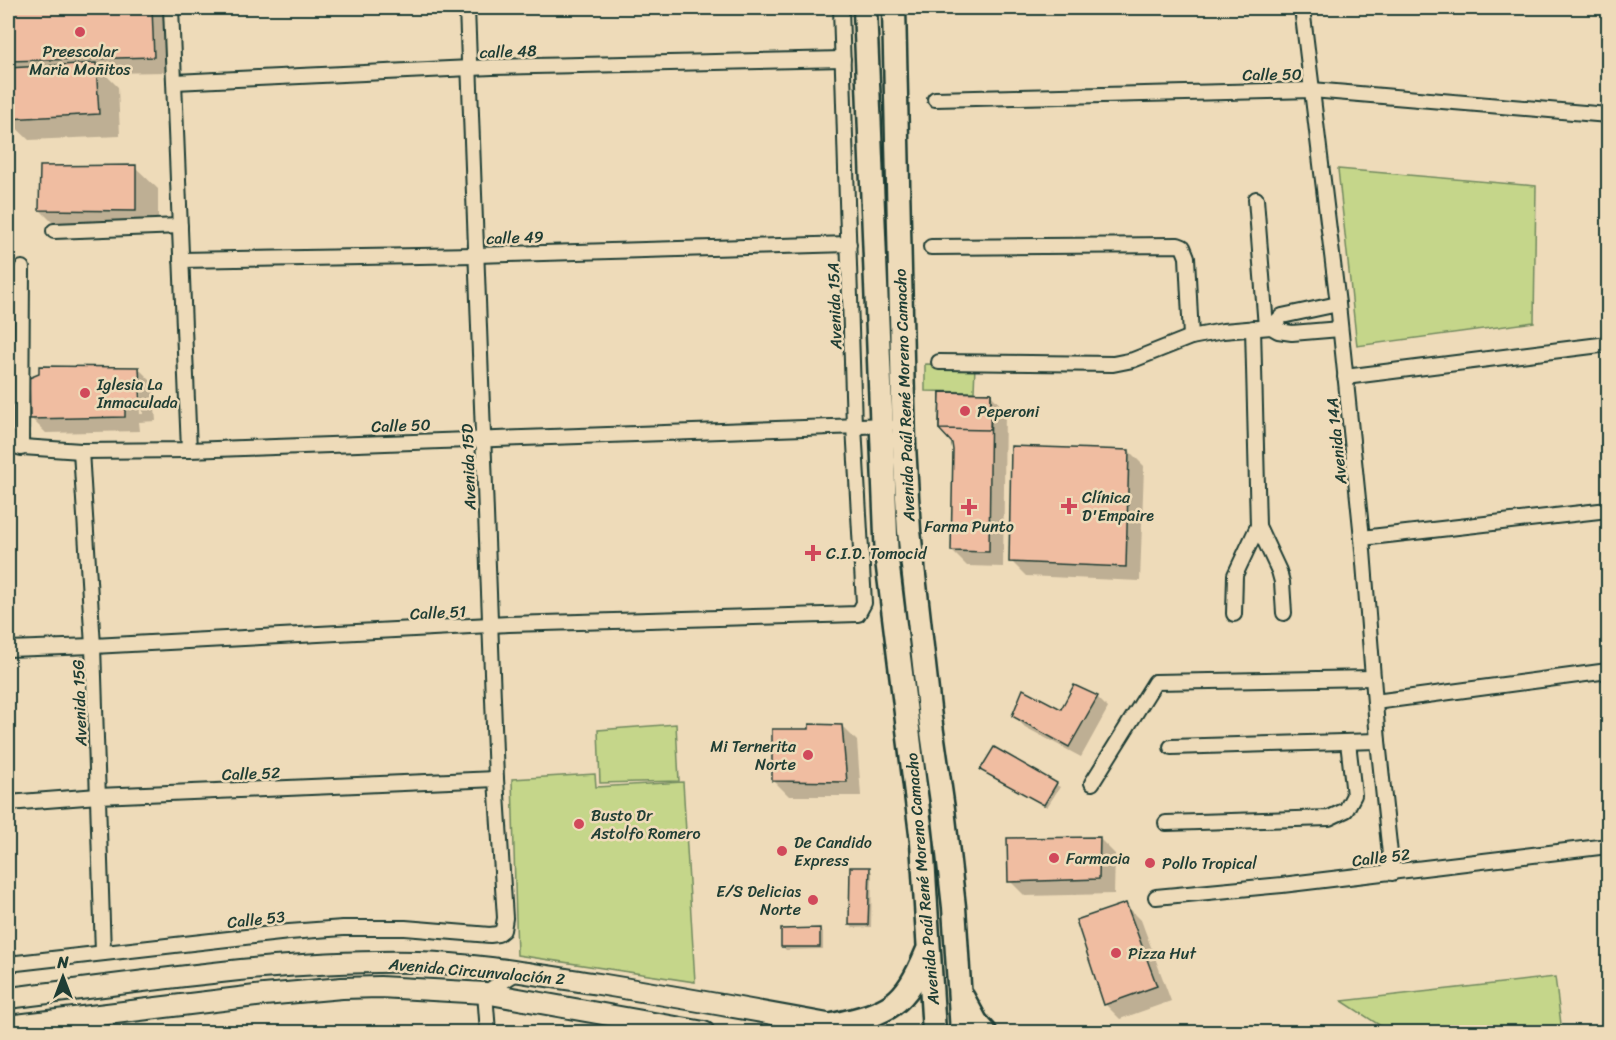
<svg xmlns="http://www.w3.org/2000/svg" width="1616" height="1040" font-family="Sriracha,sans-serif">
  <rect width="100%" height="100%" fill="#eedbb9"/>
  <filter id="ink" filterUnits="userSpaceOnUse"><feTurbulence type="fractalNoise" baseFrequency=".0167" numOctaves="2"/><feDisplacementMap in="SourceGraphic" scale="12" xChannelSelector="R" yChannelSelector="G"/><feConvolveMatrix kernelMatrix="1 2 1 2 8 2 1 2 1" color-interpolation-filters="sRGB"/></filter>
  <g filter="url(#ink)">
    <g fill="#c5d68a" stroke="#728a5f" stroke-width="1.5">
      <path d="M 1338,169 L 1536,186 L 1534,322 L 1357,346 Z"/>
      <path d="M 925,364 L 975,365 L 974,392 L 925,391 Z"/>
      <path d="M 676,724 L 679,781 L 600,783 L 598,730 Z"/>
      <path d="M 595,774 L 596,787 L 683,782 L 695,982 L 517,955 L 512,779 Z"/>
      <path d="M 1555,977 L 1562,1032 L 1390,1032 L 1342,1001 Z"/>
    </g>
    <g fill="#0003" fill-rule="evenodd">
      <path d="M 8,8 L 166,8 L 168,72 L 104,73 L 118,87 L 120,136 L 29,140 L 8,120 L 8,140 Z"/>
      <path d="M 135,167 L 158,189 L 158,233 L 62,232 L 40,210 Z"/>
      <path d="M 8,264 L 17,273 L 23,376 L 8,376 Z"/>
      <path d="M 138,368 L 153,383 L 156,421 L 139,422 L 140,431 L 46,433 L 31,418 ZM 138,381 L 141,381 L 143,414 L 140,414 Z"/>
      <path d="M 990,394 L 1005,410 L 1003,567 L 967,566 L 952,551 Z"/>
      <path d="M 1129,451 L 1144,466 L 1140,581 L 1026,576 L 1011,561 Z"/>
      <path d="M 1097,697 L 1108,708 L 1081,757 L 1025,727 L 1013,715 L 1062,711 Z"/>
      <path d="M 842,726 L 857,741 L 861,796 L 789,796 L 774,781 L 810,731 Z"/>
      <path d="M 994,749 L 1060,787 L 1047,807 L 985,773 Z"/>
      <path d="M 1100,839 L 1115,854 L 1114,894 L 1025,896 L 1010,881 Z"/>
      <path d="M 869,869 L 872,872 L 871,927 L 853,928 L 850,924 Z"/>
      <path d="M 1126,905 L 1141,920 L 1171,1001 L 1120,1019 L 1105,1004 Z"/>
      <path d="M 820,930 L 823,933 L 823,949 L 786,950 L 783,947 Z"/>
    </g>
    <g fill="#f0bda1" stroke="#1f3d34" stroke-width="1.5">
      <path d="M 8,8 L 152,8 L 154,57 L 8,61 Z"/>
      <path d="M 96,63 L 99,114 L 8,119 L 8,68 Z"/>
      <path d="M 136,165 L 136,211 L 39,210 L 40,166 Z"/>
      <path d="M 39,366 L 139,367 L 141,407 L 125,407 L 125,417 L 30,419 L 29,378 L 39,374 Z"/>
      <path d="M 940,392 L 991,393 L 989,552 L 951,551 L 953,450 L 952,443 L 939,429 Z"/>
      <path d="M 940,392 L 991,393 L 990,430 L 939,429 Z"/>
      <path d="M 1011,446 L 1129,450 L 1126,567 L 1009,562 Z"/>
      <path d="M 1074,685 L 1098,696 L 1069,747 L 1012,716 L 1023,689 L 1061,709 Z"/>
      <path d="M 809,724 L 842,725 L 847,782 L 772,781 L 772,729 L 809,729 Z"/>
      <path d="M 994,747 L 1057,783 L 1044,805 L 980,770 Z"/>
      <path d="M 1100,837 L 1099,879 L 1008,882 L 1007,838 Z"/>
      <path d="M 850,867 L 870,867 L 868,925 L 849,925 Z"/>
      <path d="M 1126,903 L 1157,986 L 1104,1005 L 1076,920 Z"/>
      <path d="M 820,928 L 820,947 L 781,947 L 781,929 Z"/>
    </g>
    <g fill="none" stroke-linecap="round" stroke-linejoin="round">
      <defs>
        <g id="minor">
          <path d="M 171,8 L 189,450"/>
          <path d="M 1302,8 L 1338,304 L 1362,538 L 1378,741 L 1392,873"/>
          <path d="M 175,82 L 492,67 L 843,59"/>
          <path d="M 935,99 L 1312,90 L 1608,115"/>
          <path d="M 1256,199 L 1266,327"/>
          <path d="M 54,231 L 180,226"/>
          <path d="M 931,247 L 1178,245 L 1183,247 L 1187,257 L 1191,337"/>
          <path d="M 181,260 L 476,255 L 849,244"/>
          <path d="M 1271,327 L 1282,316 L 1338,304"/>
          <path d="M 1253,328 L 1258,526 L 1279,571 L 1282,582 L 1284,613"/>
          <path d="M 939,362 L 1113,364 L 1133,360 L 1191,337 L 1223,331 L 1271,327 L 1278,331 L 1292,333 L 1340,329"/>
          <path d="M 1345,377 L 1608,344"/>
          <path d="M 8,446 L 81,451 L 189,450 L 887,425"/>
          <path d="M 21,448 L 22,268"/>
          <path d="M 81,451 L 93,646 L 103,953"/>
          <path d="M 1362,538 L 1608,510"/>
          <path d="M 1234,614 L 1235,575 L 1258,526"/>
          <path d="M 8,649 L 93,646 L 509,624 L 858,614 L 864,603 L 854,426 L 841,8"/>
          <path d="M 1375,702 L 1608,671"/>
          <path d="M 1171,747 L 1378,741"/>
          <path d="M 1092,783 L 1155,682 L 1373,678"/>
          <path d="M 8,803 L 98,796 L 496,779"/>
          <path d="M 1166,823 L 1329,818 L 1346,810 L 1354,795 L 1348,742"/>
          <path d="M 1156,897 L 1282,885 L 1608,846"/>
          <path d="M 8,964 L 289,932 L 343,928 L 405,928 L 490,935 L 498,934 L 503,930 L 505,918 L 496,779 L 467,8"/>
          <path d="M 488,1032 L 485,993 L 519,971"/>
        </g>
        <g id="secondary">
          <path d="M 8,998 C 144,982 281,959 418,962 C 479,964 539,975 599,984 C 690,999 780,1015 871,1032"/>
          <path d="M 8,1026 L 264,995 L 342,988 L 380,987 L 485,993 L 704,1032"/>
        </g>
        <g id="primary">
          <path d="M 865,8 L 887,560 L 922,842 L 934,1032"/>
          <path d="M 894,8 L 904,445 L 909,531 L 930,718 L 943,809 L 954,907 L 962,1032"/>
          <path d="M 963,998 L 976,1022 L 985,1032"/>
          <path d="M 833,1025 C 890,1012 904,1007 927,952"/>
        </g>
      </defs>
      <use href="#minor" stroke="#1f3d34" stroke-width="18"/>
      <use href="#secondary" stroke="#1f3d34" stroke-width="24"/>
      <use href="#primary" stroke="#1f3d34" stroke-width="27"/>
      <use href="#minor" stroke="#eedbb9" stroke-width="14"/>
      <use href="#secondary" stroke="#eedbb9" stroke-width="20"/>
      <use href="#primary" stroke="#eedbb9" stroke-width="22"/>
    </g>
  </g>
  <g fill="#d1495b" stroke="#eedbb9" stroke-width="2">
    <circle cx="80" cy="32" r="6"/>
    <circle cx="85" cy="393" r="6"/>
    <circle cx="965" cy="411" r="6"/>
    <path d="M1066 497h6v6h6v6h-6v6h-6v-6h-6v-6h6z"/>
    <path d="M966 498h6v6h6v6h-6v6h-6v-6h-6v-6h6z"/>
    <path d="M810 544h6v6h6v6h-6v6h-6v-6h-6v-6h6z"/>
    <circle cx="808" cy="755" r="6"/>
    <circle cx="579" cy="824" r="6"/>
    <circle cx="782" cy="851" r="6"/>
    <circle cx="1054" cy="858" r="6"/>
    <circle cx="1150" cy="863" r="6"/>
    <circle cx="813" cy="900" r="6"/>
    <circle cx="1116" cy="953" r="6"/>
  </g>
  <g text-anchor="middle" stroke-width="5" stroke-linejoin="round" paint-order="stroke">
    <g font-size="16" fill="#1f3d34" stroke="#eedbb9" text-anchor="start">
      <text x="80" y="57" text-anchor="middle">Preescolar<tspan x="80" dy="18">Maria Moñitos</tspan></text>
      <text x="97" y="390">Iglesia La<tspan x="97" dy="18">Inmaculada</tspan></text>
      <text x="977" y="417">Peperoni</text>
      <text x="1082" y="503">Clínica<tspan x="1082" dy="18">D'Empaire</tspan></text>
      <text x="969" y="532" text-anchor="middle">Farma Punto</text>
      <text x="826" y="559">C.I.D. Tomocid</text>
      <text x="796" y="752" text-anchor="end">Mi Ternerita<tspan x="796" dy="18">Norte</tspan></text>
      <text x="591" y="821">Busto Dr<tspan x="591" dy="18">Astolfo Romero</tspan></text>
      <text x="794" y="848">De Candido<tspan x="794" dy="18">Express</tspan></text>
      <text x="1066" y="864">Farmacia</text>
      <text x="1162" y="869">Pollo Tropical</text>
      <text x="801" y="897" text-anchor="end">E/S Delicias<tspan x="801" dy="18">Norte</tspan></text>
      <text x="1128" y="959">Pizza Hut</text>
    </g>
    <g font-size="16" fill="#1f3d34" stroke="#eedbb9">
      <text transform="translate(508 51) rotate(-2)" y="6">calle 48</text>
      <text transform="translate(1272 74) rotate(-1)" y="6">Calle 50</text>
      <text transform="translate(515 237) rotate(-2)" y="6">calle 49</text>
      <text transform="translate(834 306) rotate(-92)" y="6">Avenida 15A</text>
      <text transform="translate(904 395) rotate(-92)" y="6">Avenida Paúl René Moreno Camacho</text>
      <text transform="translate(401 425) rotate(-2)" y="6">Calle 50</text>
      <text transform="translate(1336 441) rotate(-96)" y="6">Avenida 14A</text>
      <text transform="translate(468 467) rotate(-92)" y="6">Avenida 15D</text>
      <text transform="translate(438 612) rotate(-3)" y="6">Calle 51</text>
      <text transform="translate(79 703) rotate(-92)" y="6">Avenida 15G</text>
      <text transform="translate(251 773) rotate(-2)" y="6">Calle 52</text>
      <text transform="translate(1381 857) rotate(-7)" y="6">Calle 52</text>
      <text transform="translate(922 879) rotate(-95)" y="6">Avenida Paúl René Moreno Camacho</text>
      <text transform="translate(256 919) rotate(-6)" y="6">Calle 53</text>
      <text transform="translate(477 971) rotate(5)" y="6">Avenida Circunvalación 2</text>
    </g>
  </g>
  <rect width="1616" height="1040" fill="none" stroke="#eedbb9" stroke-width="30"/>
  <rect x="15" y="15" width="1586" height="1010" fill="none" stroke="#1f3d34" stroke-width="2" filter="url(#ink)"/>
  <g transform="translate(63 977)" stroke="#eedbb9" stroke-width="4.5" paint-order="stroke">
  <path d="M0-4.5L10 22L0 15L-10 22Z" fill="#1f3d34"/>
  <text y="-9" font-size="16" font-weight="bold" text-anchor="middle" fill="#1f3d34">N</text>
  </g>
</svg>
